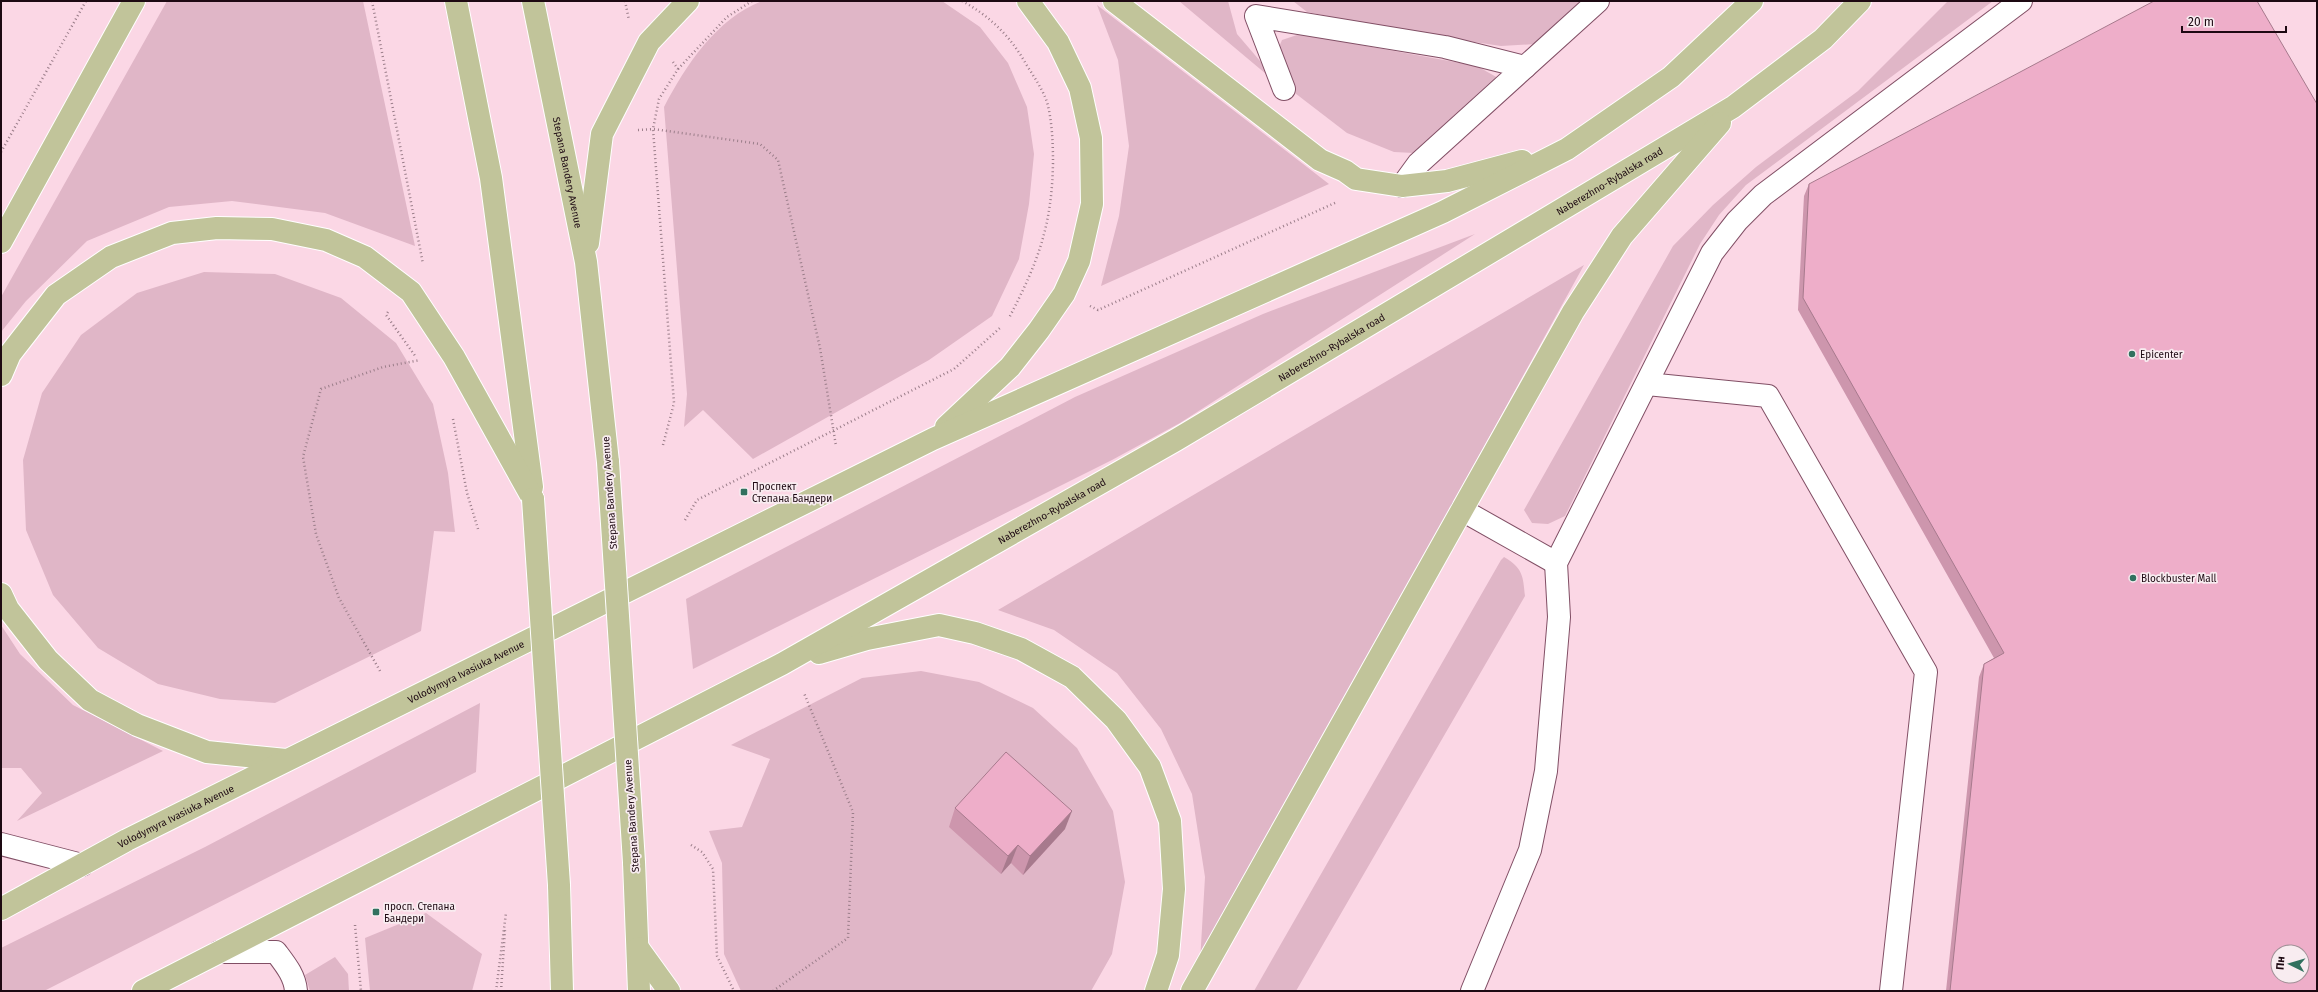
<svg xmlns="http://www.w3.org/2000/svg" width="2318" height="992" font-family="'Fira Sans',sans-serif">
  <rect width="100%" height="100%" fill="#fbd7e5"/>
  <g fill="#e0b6c7">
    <path d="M 167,1 L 363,1 L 415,246 L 325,213 L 232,201 L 169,207 L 87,241 L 26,301 L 1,332 L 1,297 Z"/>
    <path d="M 762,1 L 942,1 L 980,27 L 1008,63 L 1027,107 L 1034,154 L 1029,204 L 1019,259 L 992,316 L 929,360 L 753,459 L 703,410 L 684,427 L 687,394 L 664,107 C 686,65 716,19 762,1 Z"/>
    <path d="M 1179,1 L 1228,1 L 1237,34 L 1284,89 Z"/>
    <path d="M 1293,1 L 1583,1 L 1536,44 L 1501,46 L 1414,33 L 1307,12 Z"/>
    <path d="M 1948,1 L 1993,1 L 1746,185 L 1719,215 L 1700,244 L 1565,516 L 1548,524 L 1532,523 L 1524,510 L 1673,246 L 1713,205 L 1756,167 L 1858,91 Z"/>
    <path d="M 1097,5 L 1329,184 L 1101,286 L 1119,216 L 1129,146 L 1118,60 Z"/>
    <path d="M 1300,34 L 1477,66 L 1498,78 L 1414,153 L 1394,152 L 1347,133 L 1291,90 L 1277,52 L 1282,40 Z"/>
    <path d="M 1475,234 L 1180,423 L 1112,460 L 693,669 L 686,599 L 1075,397 L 1263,314 Z"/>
    <path d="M 1584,265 L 1200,962 L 1205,877 L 1192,794 L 1161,729 L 1117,673 L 1054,630 L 998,610 Z"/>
    <path d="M 204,272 L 275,274 L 341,298 L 396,343 L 433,404 L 448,473 L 455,532 L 434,531 L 421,631 L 275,703 L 220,699 L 158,684 L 98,648 L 53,595 L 26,530 L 23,460 L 42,393 L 81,335 L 137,293 Z"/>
    <path d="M 1504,557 C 1523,568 1523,576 1525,596 L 1296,991 L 1254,991 L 1501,560 Z"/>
    <path d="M 1,625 L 20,654 L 73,705 L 163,751 L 17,821 L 42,793 L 21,768 L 1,768 Z"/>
    <path d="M 921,671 L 979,682 L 1033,708 L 1077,748 L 1113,811 L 1125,882 L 1112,954 L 1091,991 L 741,991 L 724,954 L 722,863 L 709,831 L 742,827 L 770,759 L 731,745 L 862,678 Z"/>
    <path d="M 480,703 L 476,772 L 44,991 L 1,991 L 1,948 L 205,847 Z"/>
    <path d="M 426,913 L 482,954 L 472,991 L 370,991 L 365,938 Z"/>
    <path d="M 335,957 L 348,974 L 349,991 L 310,991 L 305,975 Z"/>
  </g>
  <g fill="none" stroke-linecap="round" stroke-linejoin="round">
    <defs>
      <g id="minor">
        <path d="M 1284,89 L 1256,16 L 1445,47 L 1525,67"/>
        <path d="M 1402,186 L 1418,164 L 1598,1"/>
        <path d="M 1647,384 L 1768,396 L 1926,672 L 1891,991"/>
        <path d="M 1462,510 L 1556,563"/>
        <path d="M 1,844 L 82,865"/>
        <path d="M 219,952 L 276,952 C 285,964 295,976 296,991"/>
        <path d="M 1472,991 L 1530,850 L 1546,771 L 1559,617 L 1556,563 L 1712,253 L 1737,221 L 1763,195 L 2021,1"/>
      </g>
      <g id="major">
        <path d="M 456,1 L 491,178 L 532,487"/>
        <path id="s1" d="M 533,1 L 586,262 L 608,462"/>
        <path d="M 1114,1 L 1320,160 L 1345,171 L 1356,179 L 1402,186 L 1447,181 L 1522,161"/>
        <path d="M 1,242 L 134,1"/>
        <path d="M 588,243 L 602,134 L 649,42 L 688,1"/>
        <path d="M 1,375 L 10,354 L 56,295 L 111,257 L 172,233 L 217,228 L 272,229 L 326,240 L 365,257 L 411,292 L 454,357 L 533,499"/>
        <path d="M 946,427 L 1010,367 L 1039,330 L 1064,294 L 1079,261 L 1092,204 L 1091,138 L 1080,88 L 1058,42 L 1028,1"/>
        <path d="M 1,594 L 8,609 L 48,660 L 90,700 L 137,725 L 207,752 L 286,760"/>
        <path d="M 819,653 L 867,639 L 939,625 L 975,633 L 1021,649 L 1072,677 L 1116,720 L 1150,767 L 1170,821 L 1174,889 L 1168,955 L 1156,991"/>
        <path d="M 634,862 L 639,991"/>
        <path d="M 559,885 L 562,991"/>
        <path id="s2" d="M 1,909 L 127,840 L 933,439 L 1443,212 L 1567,149 L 1671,77 L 1752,1"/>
        <path d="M 638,948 L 669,991"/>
        <path id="s3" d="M 143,991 L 782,664 L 1176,440 L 1733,107 L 1823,39 L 1860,1"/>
        <path d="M 1192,991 L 1573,312 L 1622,236 L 1720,123"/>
      </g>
    </defs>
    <use href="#minor" stroke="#814f65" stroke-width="24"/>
    <use href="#major" stroke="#fff" stroke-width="24"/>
    <g stroke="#9b7e8a" stroke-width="2.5" stroke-dasharray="1 3" stroke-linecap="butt">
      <path d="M 372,1 L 423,264"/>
      <path d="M 625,1 L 629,20"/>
      <path d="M 962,1 C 990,16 1011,37 1026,64 C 1034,77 1042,88 1047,102 C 1052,120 1053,143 1053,162 C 1052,226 1038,262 1009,318"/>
      <path d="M 678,69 L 727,17 L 752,1"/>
      <path d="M 638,130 L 653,129 L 760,144 L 778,160 L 820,348 L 836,446"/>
      <path d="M 1,152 L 86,1"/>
      <path d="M 1090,306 L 1098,310 L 1337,202"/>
      <path d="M 388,312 L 386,315 L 416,357"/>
      <path d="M 453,419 L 467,493 L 478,529"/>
      <path d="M 663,445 L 674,403 L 653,129 L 659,99 L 678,69 L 673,62"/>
      <path d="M 685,520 L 697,500 L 954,369 L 1000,328"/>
      <path d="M 380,671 L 339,598 L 316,534 L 303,457 L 321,389 L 383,367 L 420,360"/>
      <path d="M 691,845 L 702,852 L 713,869 L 717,956 L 734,991"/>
      <path d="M 355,925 L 361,991"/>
      <path d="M 496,991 L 506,913"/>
      <path d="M 501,991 L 505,929"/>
      <path d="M 773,991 L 848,938 L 853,812 L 804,693"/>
    </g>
    <use href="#minor" stroke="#fff" stroke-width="22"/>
    <use href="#major" stroke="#c1c49a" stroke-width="22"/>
    <defs>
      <g id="major-bridge">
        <path d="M 608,462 L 634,862"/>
        <path d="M 533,499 L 559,885"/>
      </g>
    </defs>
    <use href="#major-bridge" stroke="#fff" stroke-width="24" stroke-linecap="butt"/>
    <use href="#major-bridge" stroke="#c1c49a" stroke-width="22"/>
  </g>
  <g fill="#cd96ad">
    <path d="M 1809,184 L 2317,991 L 1946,991 L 1979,677 L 1984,664 L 1994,658 L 1798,310 L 1804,196 Z"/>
    <path d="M 955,808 L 1065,829 L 1023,875 L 1011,863 L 1001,874 L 949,827 Z"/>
  </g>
  <g fill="#a77a8d">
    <path d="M 1072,811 L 1065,829 L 1023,875 L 1030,856 Z"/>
    <path d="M 1018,845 L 1011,863 L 1001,874 L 1008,856 Z"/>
  </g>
  <g fill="#eeaec9" stroke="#a77a8d" fill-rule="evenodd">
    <path d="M 2154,1 L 2257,1 L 2317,104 L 2317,991 L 1950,991 L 1984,664 L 2004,653 L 1803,298 L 1809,184 ZM 2278,952 L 2302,952 L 2302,976 L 2278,976 Z"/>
    <path d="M 1006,752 L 1072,811 L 1030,856 L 1018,845 L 1008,856 L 955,808 Z"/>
  </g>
  <g fill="#31715f" stroke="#f8ecf0" stroke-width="1.5">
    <circle cx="2132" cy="354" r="4"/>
    <rect x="740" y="488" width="8" height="8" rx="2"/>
    <circle cx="2133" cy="578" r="4"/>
    <rect x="372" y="908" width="8" height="8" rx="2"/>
  </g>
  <g text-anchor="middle" stroke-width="3.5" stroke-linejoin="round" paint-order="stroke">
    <g font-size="10" fill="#1d0912" stroke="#f8ecf0">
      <text dy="4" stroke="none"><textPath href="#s1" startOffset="175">Stepana Bandery Avenue</textPath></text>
      <text dy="4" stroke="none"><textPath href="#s3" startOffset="1676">Naberezhno-Rybalska road</textPath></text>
      <text dy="4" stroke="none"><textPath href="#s3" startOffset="1352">Naberezhno-Rybalska road</textPath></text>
      <text transform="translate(609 493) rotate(-94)" y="4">Stepana Bandery Avenue</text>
      <text dy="4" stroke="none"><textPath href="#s3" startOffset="1028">Naberezhno-Rybalska road</textPath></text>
      <text dy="4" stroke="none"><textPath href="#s2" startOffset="522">Volodymyra Ivasiuka Avenue</textPath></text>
      <text dy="4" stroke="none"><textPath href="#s2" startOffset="198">Volodymyra Ivasiuka Avenue</textPath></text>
      <text transform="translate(631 816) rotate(-94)" y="4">Stepana Bandery Avenue</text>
    </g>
    <g font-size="10" fill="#1d0912" stroke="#f8ecf0" text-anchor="start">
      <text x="2140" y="358">Epicenter</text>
      <text x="752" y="490">Проспект<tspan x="752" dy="12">Степана Бандери</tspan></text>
      <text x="2141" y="582">Blockbuster Mall</text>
      <text x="384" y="910">просп. Степана<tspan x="384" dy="12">Бандери</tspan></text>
    </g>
  </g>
  <rect width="2318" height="992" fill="none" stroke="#1d0912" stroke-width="4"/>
  <g transform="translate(2290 964) rotate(275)"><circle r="19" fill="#f8ecf0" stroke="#a09197"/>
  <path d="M0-3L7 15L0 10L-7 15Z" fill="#31715f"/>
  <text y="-6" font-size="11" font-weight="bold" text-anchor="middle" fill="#1d0912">Пн</text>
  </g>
  <path d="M2182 26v6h104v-6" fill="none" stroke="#1d0912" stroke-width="2"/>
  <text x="2188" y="26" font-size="12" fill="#1d0912" stroke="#f8ecf0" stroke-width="3" paint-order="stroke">20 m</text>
</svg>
